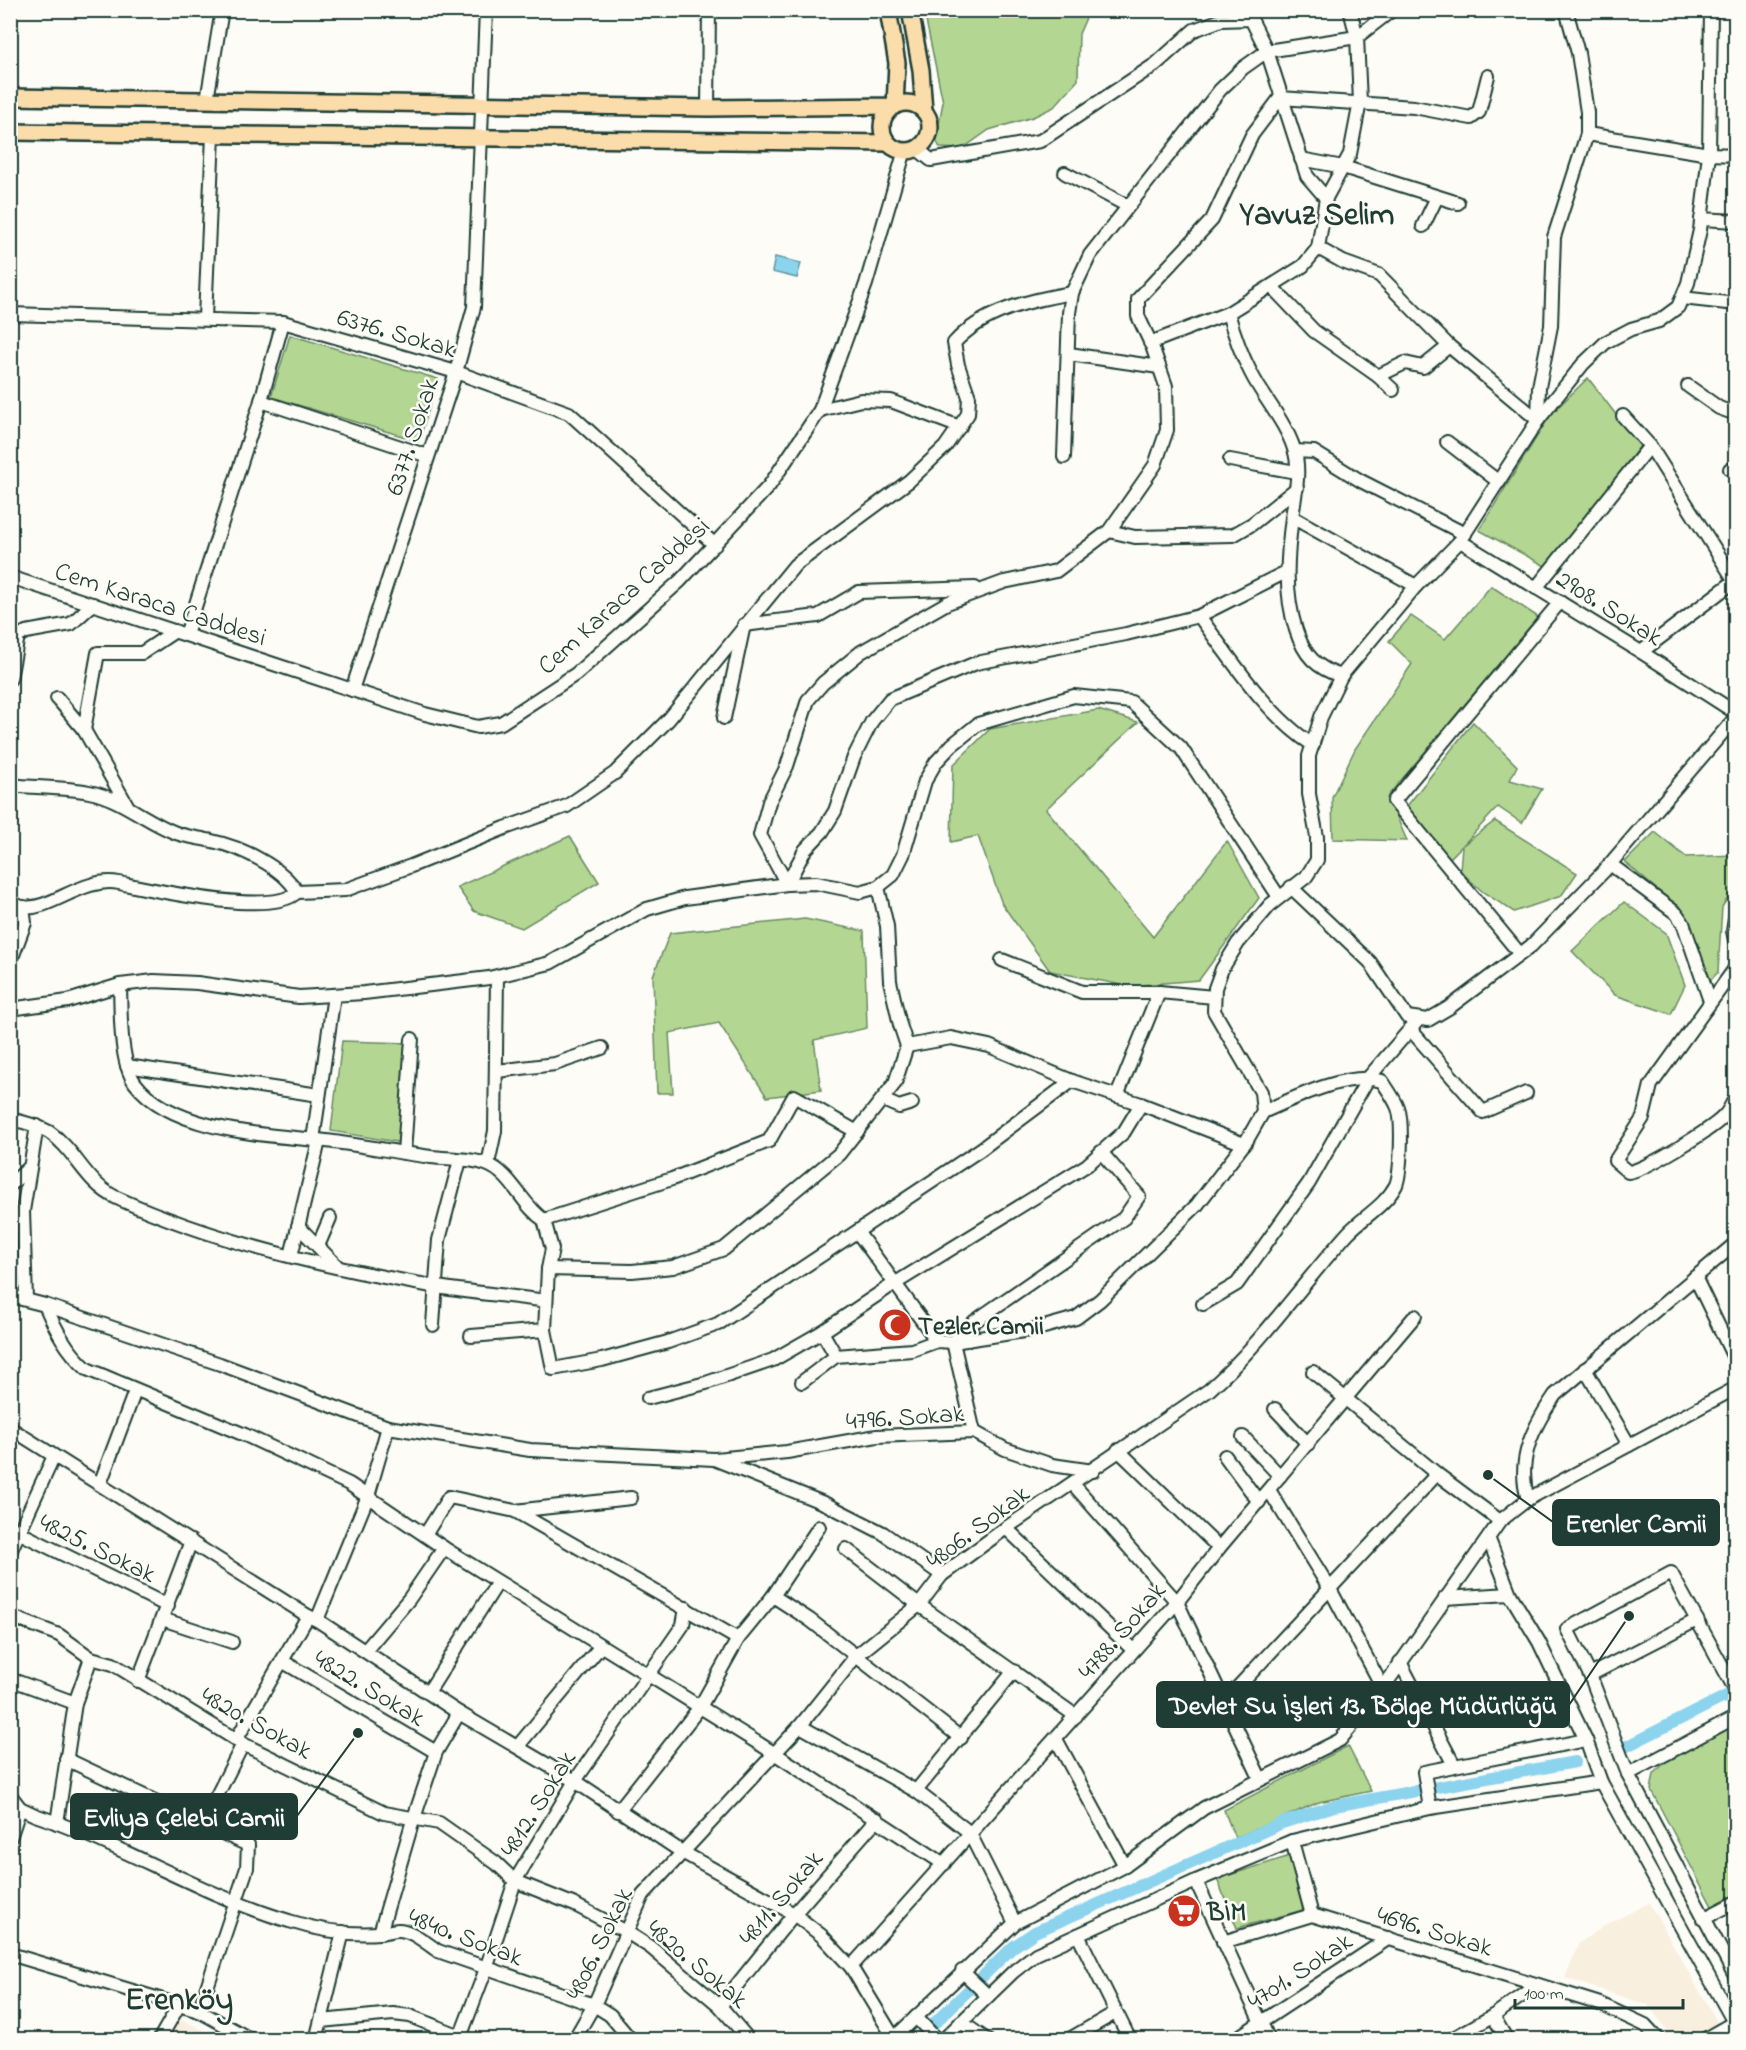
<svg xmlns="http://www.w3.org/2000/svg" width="1746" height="2050" font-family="'Indie Flower',sans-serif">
  <rect width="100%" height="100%" fill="#fdfcf7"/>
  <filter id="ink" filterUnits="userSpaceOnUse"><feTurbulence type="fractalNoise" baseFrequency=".0167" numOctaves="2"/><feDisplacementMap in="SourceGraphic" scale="12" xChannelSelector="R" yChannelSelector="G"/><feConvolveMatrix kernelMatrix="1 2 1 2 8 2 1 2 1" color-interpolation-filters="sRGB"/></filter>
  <g filter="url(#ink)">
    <g fill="#f9efde">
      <path d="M 1649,1903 L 1718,2023 L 1685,2039 L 1674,2039 L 1648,2005 L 1565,1978 L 1579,1943 L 1606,1925 Z"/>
      <path d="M 183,2020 L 220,2039 L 165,2040 L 173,2026 Z"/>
    </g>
    <g fill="#b3d792" stroke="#698a63" stroke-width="1.5">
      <path d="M 924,11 L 1089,11 L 1079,34 L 1078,80 L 1054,107 L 1033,117 L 989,130 L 962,149 L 940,148 L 936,140 L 943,102 Z"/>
      <path d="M 290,335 L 438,379 L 419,441 L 271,397 Z"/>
      <path d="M 1588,378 L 1640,446 L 1547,567 L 1479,530 L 1551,414 Z"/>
      <path d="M 1491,586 L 1538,617 L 1388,796 L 1407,841 L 1333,839 L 1332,797 L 1355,749 L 1412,664 L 1389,641 L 1411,616 L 1445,639 Z"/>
      <path d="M 1098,710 L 1138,722 L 1046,809 L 1153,937 L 1227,841 L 1259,898 L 1199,980 L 1128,986 L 1050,971 L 1002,904 L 978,836 L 951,842 L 953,765 L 990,729 Z"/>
      <path d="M 1473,722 L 1517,766 L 1510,780 L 1542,789 L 1522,823 L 1498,807 L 1463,845 L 1495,821 L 1577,873 L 1561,896 L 1514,912 L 1483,892 L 1460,871 L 1462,846 L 1449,859 L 1407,806 Z"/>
      <path d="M 1655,832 L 1686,857 L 1735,855 L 1735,887 L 1722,907 L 1718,972 L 1710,981 L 1687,916 L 1625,862 Z"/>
      <path d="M 570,836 L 599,882 L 522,928 L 474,911 L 457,887 Z"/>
      <path d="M 1624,902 L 1666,933 L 1685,985 L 1671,1014 L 1615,995 L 1572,951 Z"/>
      <path d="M 805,919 L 864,931 L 867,1028 L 814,1040 L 821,1090 L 767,1097 L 719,1023 L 669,1033 L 673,1093 L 657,1093 L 653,976 L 670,933 Z"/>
      <path d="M 342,1041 L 409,1043 L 403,1143 L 331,1131 Z"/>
      <path d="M 1735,1725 L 1735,1897 L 1713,1908 L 1651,1790 L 1654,1774 L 1668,1759 Z"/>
      <path d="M 1348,1746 L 1371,1791 L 1319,1802 L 1235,1838 L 1224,1810 Z"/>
      <path d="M 1290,1856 L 1303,1910 L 1237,1928 L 1217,1879 Z"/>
    </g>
    <path fill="#8cd3ee" stroke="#6097a4" stroke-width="1.5" d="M 775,257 L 801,263 L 797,278 L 772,272 Z"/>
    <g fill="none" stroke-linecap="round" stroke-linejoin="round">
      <g stroke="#8cd3ee" stroke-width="12">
        <path d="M 1627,1746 L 1736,1691"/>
        <path d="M 917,2040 L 1013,1947 L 1035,1932 L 1282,1823 L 1334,1806 L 1575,1762"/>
      </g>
      <defs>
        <g id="minor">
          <path d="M 207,100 L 222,10"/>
          <path d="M 708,108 L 709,10"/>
          <path d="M 1587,134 L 1709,154 L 1736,155"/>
          <path d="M 916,148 L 931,160 L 1040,141 L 1156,64 L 1194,30 L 1221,20 L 1251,19 L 1267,51 L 1357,37 L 1392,10"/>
          <path d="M 1301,159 L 1343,167 L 1458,203"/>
          <path d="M 1065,173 L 1128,206"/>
          <path d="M 1701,219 L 1736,221"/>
          <path d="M 1423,226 L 1437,197"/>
          <path d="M 1318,248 L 1343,262 L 1379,275 L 1449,346 L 1538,420"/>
          <path d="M 1272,287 L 1314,331 L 1378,376 L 1405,363 L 1423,367 L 1449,346"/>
          <path d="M 1682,298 L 1736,304"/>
          <path d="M 10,314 L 283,322 L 456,372 L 569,413 L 715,545"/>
          <path d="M 205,318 L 213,135"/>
          <path d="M 1150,343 L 1228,313"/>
          <path d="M 1069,354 L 1159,367"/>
          <path d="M 1378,376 L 1393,390"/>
          <path d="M 1688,386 L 1719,408 L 1736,414"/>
          <path d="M 261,401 L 428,456"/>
          <path d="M 820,410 L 861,400 L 891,401 L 960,427"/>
          <path d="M 1623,416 L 1650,446 L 1735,581"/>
          <path d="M 1538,420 L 1539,387 L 1551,326 L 1554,237 L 1587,134 L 1587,112 L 1578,53 L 1566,10"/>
          <path d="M 1447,442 L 1499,482"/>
          <path d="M 1295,451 L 1314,452 L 1361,481 L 1465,534"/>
          <path d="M 1064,457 L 1069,313 L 1072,293 L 1090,255 L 1220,90 L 1243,68 L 1267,51 L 1307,176 L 1326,198"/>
          <path d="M 1230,460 L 1296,472"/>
          <path d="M 1730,469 L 1736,471"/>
          <path d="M 1292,517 L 1416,586"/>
          <path d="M 1109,531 L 1135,537 L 1233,535 L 1252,524 L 1297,488"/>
          <path d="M 1460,541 L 1641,652 L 1736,713"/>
          <path d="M 10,577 L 425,714 L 478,727 L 501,723 L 576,674 L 680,581 L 769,486 L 820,410 L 866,284 L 905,150"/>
          <path d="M 1536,588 L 1650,446"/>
          <path d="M 1199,616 C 1231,659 1268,717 1313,745"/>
          <path d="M 186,635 L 260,404 L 283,322"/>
          <path d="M 1641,652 L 1736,580"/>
          <path d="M 1341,676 C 1316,668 1304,655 1296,630 C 1284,592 1287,556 1292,517 C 1295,496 1301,469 1294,449 C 1285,421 1264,399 1251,373 C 1241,354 1234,334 1228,313 L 1303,266 L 1318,248 L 1326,198 L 1350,154 L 1360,102 L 1357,37 L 1350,10"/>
          <path d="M 10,679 L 18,636 L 26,632 L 71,624 L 93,604"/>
          <path d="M 352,690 L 456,372 L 474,307 L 486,10"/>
          <path d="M 57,698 L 84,730 L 127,805"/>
          <path d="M 724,718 L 744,625 L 818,616 L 859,592 L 975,588"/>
          <path d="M 84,730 L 98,653 L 142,653 L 175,631"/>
          <path d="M 10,785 C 36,788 64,787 89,792 C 121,798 145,821 176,833 C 187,837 200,838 212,841 C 240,847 283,867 297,892"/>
          <path d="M 1610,864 L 1676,913 L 1683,923 L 1710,1001"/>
          <path d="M 787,884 L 760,835 L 769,802 L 787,766 L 808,700 L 823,683 L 861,652 L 947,603 L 1004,582 L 1056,571 L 1109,531 L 1155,465 L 1167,430 L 1166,386 L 1152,346 L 1138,316 L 1138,299 L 1212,220 L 1252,135 L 1280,98 L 1414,107 L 1471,118 L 1479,112 L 1488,76"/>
          <path d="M 787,884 L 805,850 L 822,832 L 835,811 L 854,757 L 872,721 L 890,699 L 976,663 L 1126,634 L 1199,616 L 1286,572"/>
          <path d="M 1291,887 L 1370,962 L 1407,1017 L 1428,1020 L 1450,1007 L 1531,946 L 1604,871 L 1736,717"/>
          <path d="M 10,901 C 14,903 19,907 23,907 C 49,912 83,876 119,883 C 154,890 273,917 297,892 L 345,890 L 411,866 L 505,828 L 567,806 L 615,773 L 669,719 L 795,565 L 909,481 L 945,447 L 968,414 L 969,397 L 958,365 L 954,343 C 983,311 1030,300 1072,293"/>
          <path d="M 1736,913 L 1733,931 L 1736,945"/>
          <path d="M 1520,954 L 1394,801 L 1560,602"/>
          <path d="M 1002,960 L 1082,992 L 1159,992 L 1214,997"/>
          <path d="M 10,963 L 25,923 L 23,907"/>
          <path d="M 1736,967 L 1651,1085 L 1643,1118 L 1615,1161 L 1628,1172 C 1644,1171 1716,1127 1726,1114 C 1730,1109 1732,1103 1736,1097"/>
          <path d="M 120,985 C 121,1011 119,1061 135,1083 C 171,1131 265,1135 318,1140 C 356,1144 394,1152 431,1157 C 449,1159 469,1158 486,1164 C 512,1173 522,1206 544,1220 L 552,1249 L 548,1269 L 545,1330 L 553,1369 L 602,1360 L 668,1342 L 718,1324 L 981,1149 L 1072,1081"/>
          <path d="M 10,1009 L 68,1001 L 120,985 L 154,981 L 197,983 L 299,997 L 364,993 L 489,978 L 550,963 L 647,909 L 685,898 L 787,884 L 816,883 L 860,892 L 878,887 L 893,875 L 903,855 L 925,781 L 936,762 L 952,745 L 978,724 L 1074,696 L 1131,702 L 1181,748 L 1279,897"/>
          <path d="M 1410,1029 L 1483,1112 L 1526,1093"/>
          <path d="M 907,1046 L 951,1038 L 989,1046 L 1072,1081 L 1141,1104 L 1244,1144"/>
          <path d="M 127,1066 L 319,1095"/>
          <path d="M 497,1071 L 555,1064 L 602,1048"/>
          <path d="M 1117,1096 L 1159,992"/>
          <path d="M 883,1100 L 899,1107 L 912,1103"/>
          <path d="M 10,1119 C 24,1122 37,1125 49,1132 C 76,1150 85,1183 117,1198 C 217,1243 325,1267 432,1286 C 469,1293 508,1295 545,1301"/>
          <path d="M 313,1140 L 334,995"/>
          <path d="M 404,1153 L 412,1039"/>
          <path d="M 488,1164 L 495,1131 L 497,977"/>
          <path d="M 10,1185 L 30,1167"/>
          <path d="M 544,1220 L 672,1179 L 769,1141 L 794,1096 L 857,1132"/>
          <path d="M 298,1226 L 337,1266"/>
          <path d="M 858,1233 L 937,1341"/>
          <path d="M 318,1246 L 330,1218"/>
          <path d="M 291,1256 L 319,1141"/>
          <path d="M 548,1269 L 632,1271 L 673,1267 L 724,1249 L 839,1154 L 895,1083 L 907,1046 L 900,1025 L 890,981 L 887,926 L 878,887"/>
          <path d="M 1695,1277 L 1736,1362"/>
          <path d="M 10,1296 L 45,1305 L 220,1364 L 388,1427 L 530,1450 L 714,1459 L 826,1504 L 883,1533 L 942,1575"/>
          <path d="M 26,1299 L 23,1211 L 37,1126"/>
          <path d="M 1203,1304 L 1237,1284 L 1309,1183 L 1369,1077 L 1419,1019"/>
          <path d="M 45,1305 C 56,1330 66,1350 87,1369 L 245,1435 L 349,1484 L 444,1548 L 774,1753 L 944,1864"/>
          <path d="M 433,1325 L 439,1240 L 460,1160"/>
          <path d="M 822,1332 L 836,1356 L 912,1350 L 937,1341 L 953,1342 L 1037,1329 L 1076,1318 L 1100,1300 L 1197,1205 L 1247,1140 L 1263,1112 L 1261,1092 L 1214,1011 L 1215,988 L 1222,969 L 1238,943 L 1270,905 L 1306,877 L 1317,860 L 1317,837 L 1309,794 L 1309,756 L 1321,717 L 1341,676 L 1416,586 L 1460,541 L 1538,420 L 1583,364 L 1606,342 L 1631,329 L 1659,321 L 1678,307 L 1688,283 L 1700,230 L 1709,154 L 1711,10"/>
          <path d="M 471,1336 L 545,1330"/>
          <path d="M 954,1341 L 975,1321 L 1124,1218 L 1139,1196 L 1101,1152"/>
          <path d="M 953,1342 L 974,1432"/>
          <path d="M 1585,1369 L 1629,1445"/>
          <path d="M 1313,1372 L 1437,1474 L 1500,1521"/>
          <path d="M 802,1382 L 836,1356"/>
          <path d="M 648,1398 L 706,1383 L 773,1360 L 822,1332 L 886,1289 L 1087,1165 L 1124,1132 L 1141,1104"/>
          <path d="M 1275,1409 L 1308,1444"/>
          <path d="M 10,1428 L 308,1616 L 317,1620 L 459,1713 L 575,1781 L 682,1852 L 794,1914 L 822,1936 L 851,1967 L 894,2038 L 1015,1923 L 1125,1866 L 1204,1808 L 1340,1740 L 1383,1688 L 1500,1521 L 1528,1499 L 1736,1388"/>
          <path d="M 1243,1437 L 1280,1476"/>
          <path d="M 1118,1450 L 1219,1548"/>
          <path d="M 1225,1456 L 1259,1502"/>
          <path d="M 715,1459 L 787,1452 L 877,1436 L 974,1432 L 1005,1449 L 1052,1465 L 1093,1471"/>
          <path d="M 100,1484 L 135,1391"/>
          <path d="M 1073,1484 L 1177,1602 L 1260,1778"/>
          <path d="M 1269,1490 L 1330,1589 L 1383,1688"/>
          <path d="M 1528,1499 C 1516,1460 1533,1427 1555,1395 L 1736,1243"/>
          <path d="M 515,1511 L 631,1498"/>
          <path d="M 10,1528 L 168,1606"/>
          <path d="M 1006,1528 L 1132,1649"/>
          <path d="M 425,1535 L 449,1497 L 515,1511 L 738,1639 L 773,1596 L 810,1620 L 961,1738"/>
          <path d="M 1489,1540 L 1510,1594 L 1539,1642 L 1586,1740 L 1601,1782 L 1736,2026"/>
          <path d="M 846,1549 L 919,1605 L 1076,1716"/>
          <path d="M 10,1552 L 54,1456"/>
          <path d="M 773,1596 L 819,1527"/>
          <path d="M 1445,1598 L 1510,1594"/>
          <path d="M 10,1616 L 59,1635 L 91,1658 L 113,1664 L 243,1744 L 384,1813 L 439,1823 L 496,1863 L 515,1881 L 575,1905 L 625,1931 L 650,1947 L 720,2006 L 749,2040"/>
          <path d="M 162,1619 L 232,1642"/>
          <path d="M 317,1620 L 368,1496 L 388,1427"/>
          <path d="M 365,1651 L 409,1599 L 444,1548"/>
          <path d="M 282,1661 L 436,1752"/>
          <path d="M 1400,1662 L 1454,1765"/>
          <path d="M 1590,1675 L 1697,1620"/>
          <path d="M 10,1679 L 75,1703"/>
          <path d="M 138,1681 L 191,1541"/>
          <path d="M 429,1691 L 498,1582"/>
          <path d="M 1736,1691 L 1671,1573 L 1567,1629 L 1590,1675 L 1628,1774 L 1736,1978"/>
          <path d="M 1224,1702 L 1437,1474"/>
          <path d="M 800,1726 L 916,1791 L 969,1832 L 1015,1923"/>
          <path d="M 1056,1739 L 1125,1866"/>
          <path d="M 236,1740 L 308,1616"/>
          <path d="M 518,1746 L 600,1647"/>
          <path d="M 66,1759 L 248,1845 L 247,1868 L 199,2011"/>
          <path d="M 1628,1774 L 1736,1717"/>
          <path d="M 916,1791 L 1014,1671"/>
          <path d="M 10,1795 L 20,1808 L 35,1815 C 122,1844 201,1895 289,1921 C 317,1930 350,1935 379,1933 C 385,1933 392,1930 398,1930 C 412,1930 426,1943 438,1951 L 594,2005 L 610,2015 L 631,2040"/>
          <path d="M 1430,1808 L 1424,1772 L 1586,1740"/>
          <path d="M 618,1811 L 700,1707 L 738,1639"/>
          <path d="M 57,1823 L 75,1703 L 91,1658"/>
          <path d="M 203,1823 L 243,1744"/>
          <path d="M 10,1838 L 20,1808"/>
          <path d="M 1292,1841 L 1312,1915"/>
          <path d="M 1196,1881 L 1269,2040"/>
          <path d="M 1703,1919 L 1736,1902"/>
          <path d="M 380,1933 L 411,1827 L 436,1752 L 459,1713"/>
          <path d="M 1078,1935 L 1130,2040"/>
          <path d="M 1223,1942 L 1312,1915 L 1600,2004 L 1645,2025 L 1659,2040"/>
          <path d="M 10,1954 L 199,2011 L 252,2040"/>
          <path d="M 851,1967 L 1177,1602 L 1219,1548 L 1415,1316"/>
          <path d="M 962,1971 L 988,1996"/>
          <path d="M 720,2006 L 794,1914 L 877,1819"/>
          <path d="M 1493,2016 L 1507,2040"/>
          <path d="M 916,2017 L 937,2040"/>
          <path d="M 321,2021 L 393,2014 L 410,2016 L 470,2040"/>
          <path d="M 961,2022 L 987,2040"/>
          <path d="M 159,2040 L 179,2005"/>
          <path d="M 316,2040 L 343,1932"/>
          <path d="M 459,2040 L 486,1969 L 515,1881 L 575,1781 L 683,1625 L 686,1608"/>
          <path d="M 574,2040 L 594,2005 L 643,1895 L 800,1726 L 856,1656 L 919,1605 L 942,1575 L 1006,1528 L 1209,1390 C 1261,1344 1301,1285 1348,1233 C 1363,1217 1385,1206 1396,1185 C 1401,1173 1403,1121 1398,1108 C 1394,1098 1388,1090 1382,1081 C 1349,1071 1294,1098 1263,1112"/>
          <path d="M 943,2040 L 1013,1972 L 1036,1954 L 1196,1881 L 1292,1841 L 1430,1808 L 1601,1782"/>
          <path d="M 1068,2040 L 1115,2013"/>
          <path d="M 1234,2040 L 1389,1938"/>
          <path d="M 1450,2040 L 1493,2016 L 1537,1985"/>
          <path d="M 1703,2040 L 1733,2023"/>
        </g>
        <g id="major">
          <path d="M 910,10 L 921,70 L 924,111"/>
          <path d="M 10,97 L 708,108 L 895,106 L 897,63 L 888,10"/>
          <circle cx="906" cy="127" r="24"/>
          <path d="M 10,132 L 888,143"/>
        </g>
      </defs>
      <use href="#minor" stroke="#1f3d34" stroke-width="16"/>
      <use href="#major" stroke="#1f3d34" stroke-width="20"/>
      <use href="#minor" stroke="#fdfcf7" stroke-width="12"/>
      <use href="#major" stroke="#fbddab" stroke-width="15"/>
    </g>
  </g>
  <defs>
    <symbol id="mosque-disc" viewBox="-11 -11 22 22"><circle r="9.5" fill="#c8321e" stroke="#fdfcf7"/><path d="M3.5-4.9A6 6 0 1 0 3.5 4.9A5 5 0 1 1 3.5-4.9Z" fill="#fff"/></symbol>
    <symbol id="supermarket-disc" viewBox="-11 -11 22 22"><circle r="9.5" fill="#c8321e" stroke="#fdfcf7"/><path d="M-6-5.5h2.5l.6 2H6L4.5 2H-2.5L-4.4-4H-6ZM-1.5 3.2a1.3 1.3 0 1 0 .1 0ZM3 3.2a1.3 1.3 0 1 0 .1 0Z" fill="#fff"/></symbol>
  </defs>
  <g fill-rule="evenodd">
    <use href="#mosque-disc" x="876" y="1306" width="38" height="38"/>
    <use href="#supermarket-disc" x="1165" y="1892" width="38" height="38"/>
  </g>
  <g text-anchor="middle" stroke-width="5" stroke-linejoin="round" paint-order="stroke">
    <g font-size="26" fill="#1f3d34" stroke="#fdfcf7">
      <text transform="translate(397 332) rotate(16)" y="9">6376. Sokak</text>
      <text transform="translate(411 436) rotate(-72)" y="9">6377. Sokak</text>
      <text transform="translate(623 595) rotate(-42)" y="9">Cem Karaca Caddesi</text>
      <text transform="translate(161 603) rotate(18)" y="9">Cem Karaca Caddesi</text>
      <text transform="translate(1610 607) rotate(32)" y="9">2908. Sokak</text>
      <text transform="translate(905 1416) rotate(-4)" y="9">4796. Sokak</text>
      <text transform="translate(977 1526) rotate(-37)" y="9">4806. Sokak</text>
      <text transform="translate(98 1547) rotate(26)" y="9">4825. Sokak</text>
      <text transform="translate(1121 1630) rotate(-49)" y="9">4788. Sokak</text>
      <text transform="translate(370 1687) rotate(31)" y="9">4822. Sokak</text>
      <text transform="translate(257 1722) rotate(29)" y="9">4820. Sokak</text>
      <text transform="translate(537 1803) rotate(-58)" y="9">4812. Sokak</text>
      <text transform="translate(780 1897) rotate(-50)" y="9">4811. Sokak</text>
      <text transform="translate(1435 1930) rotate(17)" y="9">4696. Sokak</text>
      <text transform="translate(466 1936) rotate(21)" y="9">4840. Sokak</text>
      <text transform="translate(598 1943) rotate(-64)" y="9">4806. Sokak</text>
      <text transform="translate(698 1963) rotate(40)" y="9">4820. Sokak</text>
      <text transform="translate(1299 1970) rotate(-33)" y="9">4701. Sokak</text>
    </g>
    <g font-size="26" font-weight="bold" fill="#1f3d34" stroke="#fdfcf7" text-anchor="start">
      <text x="918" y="1334">Tezler Camii</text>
      <text x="1207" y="1920">BİM</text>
    </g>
    <g font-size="32" font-weight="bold" fill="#1f3d34" stroke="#fdfcf7">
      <text x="1317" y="224">Yavuz Selim</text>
      <text x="179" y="2009">Erenköy</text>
    </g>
  </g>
  <path fill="none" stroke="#1f3d34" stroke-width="2" d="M1488 1475L1553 1522M1629 1616L1569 1705M358 1733L297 1816"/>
  <g fill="#1f3d34" stroke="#fdfcf7" stroke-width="2">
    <circle cx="1488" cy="1475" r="6"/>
    <circle cx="1629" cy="1616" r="6"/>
    <circle cx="358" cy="1733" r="6"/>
  </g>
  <g fill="#1f3d34" stroke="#1f3d34" stroke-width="2">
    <rect x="1553" y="1500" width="166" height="45" rx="6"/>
    <rect x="1157" y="1682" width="412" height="45" rx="6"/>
    <rect x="71" y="1794" width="226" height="45" rx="6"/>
  </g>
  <g font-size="27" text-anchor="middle" font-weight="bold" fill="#fff">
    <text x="1636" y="1532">Erenler Camii</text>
    <text x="1363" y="1714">Devlet Su İşleri 13. Bölge Müdürlüğü</text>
    <text x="184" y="1826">Evliya Çelebi Camii</text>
  </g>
  <rect width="1746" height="2050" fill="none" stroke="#fdfcf7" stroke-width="36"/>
  <rect x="18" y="18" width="1710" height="2014" fill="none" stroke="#1f3d34" stroke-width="2" filter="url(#ink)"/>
  <path d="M1515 1999v9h168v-9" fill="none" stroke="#1f3d34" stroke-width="3"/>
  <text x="1524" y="1999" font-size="18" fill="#1f3d34" stroke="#fdfcf7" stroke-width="4.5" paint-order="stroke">100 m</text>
</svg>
